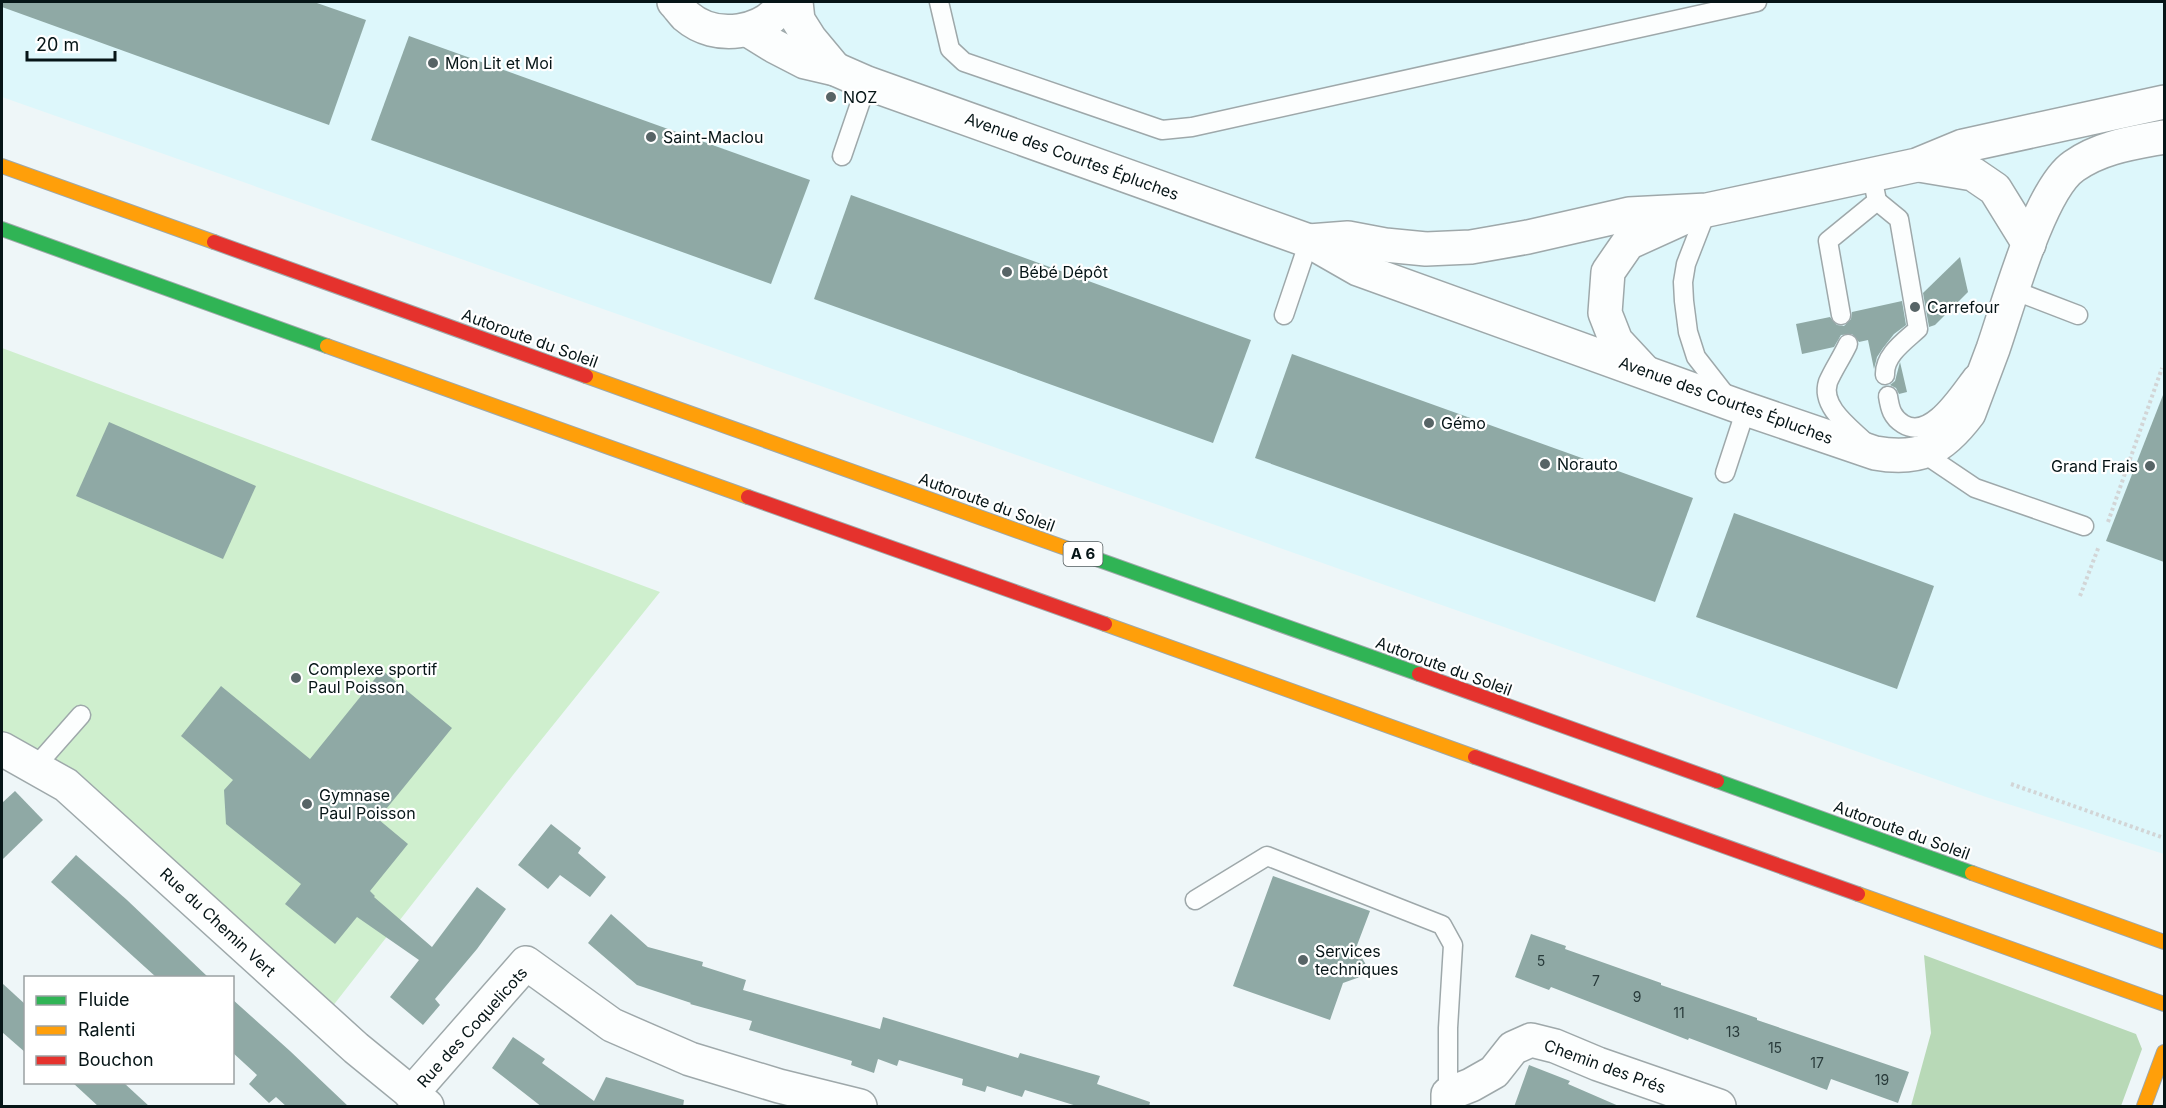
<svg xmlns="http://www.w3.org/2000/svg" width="2166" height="1108" font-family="Inter,sans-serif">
  <rect width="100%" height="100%" fill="#eef6f8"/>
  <path fill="#ddf7fb" d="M 2,2 L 2164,2 L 2164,854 L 1986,797 L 2,97 Z"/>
  <path fill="#cfefce" d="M 2,348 L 660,592 L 513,775 L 325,1016 L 2,740 Z"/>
  <path fill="#b8d9b7" d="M 1924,955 L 2136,1034 L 2142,1049 L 2121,1106 L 1911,1106 L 1931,1033 Z"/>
  <g fill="#8fa9a5">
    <path d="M 2,2 L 314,2 L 366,20 L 329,125 L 2,7 Z"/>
    <path d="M 409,36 L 810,180 L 771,284 L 371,140 Z"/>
    <path d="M 851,195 L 1251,340 L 1213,443 L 814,299 Z"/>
    <path d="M 1960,257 L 1968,292 L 1935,325 L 1929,327 L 1923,293 Z"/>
    <path d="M 1902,301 L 1906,325 L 1894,334 L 1883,348 L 1877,357 L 1874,369 L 1868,340 L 1859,342 L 1852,334 L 1841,335 L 1834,347 L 1802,354 L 1796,324 L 1830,317 L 1837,325 L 1844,326 L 1851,319 L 1852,312 Z"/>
    <path d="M 1292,354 L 1693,498 L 1655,602 L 1255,458 Z"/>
    <path d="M 1900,362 L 1907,392 L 1899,394 L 1896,388 L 1890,385 L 1895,381 Z"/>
    <path d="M 2163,395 L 2164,396 L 2164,562 L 2106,541 Z"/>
    <path d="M 109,422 L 256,486 L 223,559 L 76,496 Z"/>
    <path d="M 1734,513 L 1934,586 L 1897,689 L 1696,617 Z"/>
    <path d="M 382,670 L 452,728 L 378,819 L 408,844 L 370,891 L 375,896 L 374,897 L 432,947 L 477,887 L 506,909 L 477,949 L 435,999 L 440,1005 L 423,1025 L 390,997 L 419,960 L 357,917 L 335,944 L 285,904 L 301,884 L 226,824 L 224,790 L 233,780 L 181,736 L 221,686 L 310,759 Z"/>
    <path d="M 15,791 L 43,820 L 2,860 L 2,803 Z"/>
    <path d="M 551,824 L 581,848 L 578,853 L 606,877 L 590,897 L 560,875 L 548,889 L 518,865 Z"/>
    <path d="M 76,855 L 127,900 L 209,978 L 156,977 L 51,882 Z"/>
    <path d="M 1273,876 L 1370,911 L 1356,948 L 1371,973 L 1343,983 L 1330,1020 L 1233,986 Z"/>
    <path d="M 611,914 L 648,947 L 703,962 L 702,966 L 746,980 L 743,990 L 880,1029 L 883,1017 L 1018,1058 L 1020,1053 L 1100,1076 L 1097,1084 L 1150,1102 L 1149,1107 L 1080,1107 L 1025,1090 L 1022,1097 L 987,1086 L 985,1092 L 962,1085 L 963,1079 L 899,1060 L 897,1066 L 878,1059 L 874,1073 L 851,1065 L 852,1061 L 749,1030 L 752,1021 L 690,1004 L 691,1003 L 637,985 L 588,943 Z"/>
    <path d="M 1531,934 L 1566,946 L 1565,949 L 1661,983 L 1661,985 L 1757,1018 L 1757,1020 L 1909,1072 L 1898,1103 L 1831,1079 L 1827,1090 L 1689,1038 L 1688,1040 L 1551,987 L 1549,990 L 1515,977 Z"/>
    <path d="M 2,983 L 26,1005 L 26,1053 L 2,1032 Z"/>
    <path d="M 232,999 L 290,1051 L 349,1107 L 287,1107 L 276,1097 L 269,1103 L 249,1084 L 257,1075 L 232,1052 Z"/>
    <path d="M 513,1037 L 545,1059 L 542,1063 L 594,1101 L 606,1077 L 684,1100 L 683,1107 L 542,1107 L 492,1068 Z"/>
    <path d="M 1529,1065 L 1570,1081 L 1568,1084 L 1621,1107 L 1514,1107 Z"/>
    <path d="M 73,1083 L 124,1083 L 150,1107 L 99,1107 Z"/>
  </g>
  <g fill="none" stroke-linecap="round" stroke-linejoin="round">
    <defs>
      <g id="lane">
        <path d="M 939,2 L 950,49 L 964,62 L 1162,130 L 1192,127 L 1757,2"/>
        <path d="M 842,156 L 867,83"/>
        <path d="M 1877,201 L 1899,219 L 1918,329 C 1905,341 1884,355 1885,375"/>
        <path d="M 1707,210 L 1686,264 L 1683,282 L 1684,301 L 1688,332 L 1696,357 L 1728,398"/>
        <path d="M 2013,290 L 2078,315"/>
        <path d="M 1284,315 L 1309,241"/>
        <path d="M 1841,315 L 1828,241 L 1877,201 L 1875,191"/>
        <path d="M 1848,344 C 1842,357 1833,370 1828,382 C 1820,407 1851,428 1866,443"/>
        <path d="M 1888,396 C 1890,409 1892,417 1903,424 C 1930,441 1959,393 1973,375"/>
        <path d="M 1923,453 L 1975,488 L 2084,526"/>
        <path d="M 1725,473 L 1746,409"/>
        <path d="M 36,766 L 81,715"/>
        <path d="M 1195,900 L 1267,856 L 1442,925 L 1453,945 L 1448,1028 L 1448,1094"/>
      </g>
      <g id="street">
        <path d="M 674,2 C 678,6 682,12 686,16 C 716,42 765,34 785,2"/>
        <path d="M 796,2 L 798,20 L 810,39 L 835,69"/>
        <path d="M 748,30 L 774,46 L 805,62 L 835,69 L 867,83 L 1309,241 L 1358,269 L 1746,409 L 1875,453 C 1920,461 1942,449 1969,413 C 1977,392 1985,370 1993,349 C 2008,306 2039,190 2074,166 C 2101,147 2132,143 2164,137"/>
        <path d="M 1919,165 L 1973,174 L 1995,189 L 2029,244"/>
        <path d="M 1309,241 L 1348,238 L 1385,245 L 1426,249 L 1471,247 L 1528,237 L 1629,214 L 1707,210 L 1917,165 L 1963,146 L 2164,102"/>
        <path d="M 1643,370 L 1616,341 L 1605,313 L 1608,272 L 1628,243 L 1683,218"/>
        <path d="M 2,749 L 66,785 L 356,1048 L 427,1106"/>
        <path d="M 411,1094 L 526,963 L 612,1025 L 690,1059 L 779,1086 L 860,1106"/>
        <path d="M 1448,1106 L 1448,1094 L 1471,1085 L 1494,1072 L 1513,1048 L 1531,1040 L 1555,1046 L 1598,1064 L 1719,1106"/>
      </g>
      <g id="fast">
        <path d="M 2,229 L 327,346"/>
        <path d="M 1071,550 L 1419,674"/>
        <path d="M 1717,781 L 1972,873"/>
      </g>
      <g id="slow">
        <path d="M 2,166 L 214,242"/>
        <path d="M 327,346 L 748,497"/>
        <path d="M 586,376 L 1071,550"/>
        <path d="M 1105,624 L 1475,757"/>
        <path d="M 1972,873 L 2164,942"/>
        <path d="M 1858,894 L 2164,1004"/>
        <path d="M 2144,1106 L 2164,1052"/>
      </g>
      <g id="jam">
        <path d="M 214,242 L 586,376"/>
        <path d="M 748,497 L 1105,624"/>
        <path d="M 1419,674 L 1717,781"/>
        <path d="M 1475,757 L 1858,894"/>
      </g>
    </defs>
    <use href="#lane" stroke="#9ea8aa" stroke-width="21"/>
    <use href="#street" stroke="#9ea8aa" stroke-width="36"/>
    <use href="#fast" stroke="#9ea8aa" stroke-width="16"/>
    <use href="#slow" stroke="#9ea8aa" stroke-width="16"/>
    <use href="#jam" stroke="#9ea8aa" stroke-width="16"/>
    <g stroke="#d2d5d6" stroke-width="4" stroke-dasharray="3 3" stroke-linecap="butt">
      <path d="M 2108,522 L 2162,368"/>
      <path d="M 2080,596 L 2099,546"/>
      <path d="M 2011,784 L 2164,838"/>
    </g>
    <use href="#lane" stroke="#fcfefe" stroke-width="18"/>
    <use href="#street" stroke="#fcfefe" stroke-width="33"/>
    <use href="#fast" stroke="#30b455" stroke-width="14"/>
    <use href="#slow" stroke="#ff9f0a" stroke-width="14"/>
    <use href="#jam" stroke="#e5322d" stroke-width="14"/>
  </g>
  <g fill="#576466" stroke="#fff" stroke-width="2">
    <circle cx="433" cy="63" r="6"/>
    <circle cx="831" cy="97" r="6"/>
    <circle cx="651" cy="137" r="6"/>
    <circle cx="1007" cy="272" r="6"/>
    <circle cx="1915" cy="307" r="6"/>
    <circle cx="1429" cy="423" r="6"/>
    <circle cx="1545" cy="464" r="6"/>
    <circle cx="2150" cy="466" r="6"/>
    <circle cx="296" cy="678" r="6"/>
    <circle cx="307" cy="804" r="6"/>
    <circle cx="1303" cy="960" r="6"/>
  </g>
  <g text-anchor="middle" stroke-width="4.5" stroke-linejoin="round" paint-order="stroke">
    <g font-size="14" fill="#283a3a">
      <text x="1541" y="966">5</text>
      <text x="1596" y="986">7</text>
      <text x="1637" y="1002">9</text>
      <text x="1679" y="1018">11</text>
      <text x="1733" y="1037">13</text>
      <text x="1775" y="1053">15</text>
      <text x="1817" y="1068">17</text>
      <text x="1882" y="1085">19</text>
    </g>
    <rect fill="#fff" stroke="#515b5d" stroke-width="1.5" x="1063.5" y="542" width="39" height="24" rx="4.5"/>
    <g font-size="15" font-weight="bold" fill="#061517">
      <text x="1083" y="559">A 6</text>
    </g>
    <g font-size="16" fill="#061517" stroke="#fff" text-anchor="start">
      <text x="445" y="69">Mon Lit et Moi</text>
      <text x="843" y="103">NOZ</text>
      <text x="663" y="143">Saint-Maclou</text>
      <text x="1019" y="278">Bébé Dépôt</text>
      <text x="1927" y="313">Carrefour</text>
      <text x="1441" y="429">Gémo</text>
      <text x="1557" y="470">Norauto</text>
      <text x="2138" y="472" text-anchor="end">Grand Frais</text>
      <text x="308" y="675">Complexe sportif<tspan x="308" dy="18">Paul Poisson</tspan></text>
      <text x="319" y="801">Gymnase<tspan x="319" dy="18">Paul Poisson</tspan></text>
      <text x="1315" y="957">Services<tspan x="1315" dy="18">techniques</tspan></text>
    </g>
    <g font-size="16" fill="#061517" stroke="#fff">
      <text transform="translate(1072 156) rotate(20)" y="6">Avenue des Courtes Épluches</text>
      <text transform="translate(530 338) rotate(20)" y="6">Autoroute du Soleil</text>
      <text transform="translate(1726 400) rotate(20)" y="6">Avenue des Courtes Épluches</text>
      <text transform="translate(987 502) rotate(20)" y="6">Autoroute du Soleil</text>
      <text transform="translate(1444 666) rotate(20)" y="6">Autoroute du Soleil</text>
      <text transform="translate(1902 830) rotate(20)" y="6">Autoroute du Soleil</text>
      <text transform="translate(218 922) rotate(43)" y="6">Rue du Chemin Vert</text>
      <text transform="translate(472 1027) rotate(-48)" y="6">Rue des Coquelicots</text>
      <text transform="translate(1605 1066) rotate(20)" y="6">Chemin des Prés</text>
    </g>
  </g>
  <rect width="2166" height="1108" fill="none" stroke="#061517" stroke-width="6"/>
  <rect x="24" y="976" width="210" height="108" fill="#ffffff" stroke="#9ba1a2" stroke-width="1.5"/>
  <rect x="36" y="996" width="30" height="9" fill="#30b455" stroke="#9ba1a2" stroke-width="1.5"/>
  <text x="78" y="1006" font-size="18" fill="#061517">Fluide</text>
  <rect x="36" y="1026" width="30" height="9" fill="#ff9f0a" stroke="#9ba1a2" stroke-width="1.5"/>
  <text x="78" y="1036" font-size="18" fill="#061517">Ralenti</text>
  <rect x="36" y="1056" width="30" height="9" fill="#e5322d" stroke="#9ba1a2" stroke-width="1.5"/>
  <text x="78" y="1066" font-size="18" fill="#061517">Bouchon</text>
  <path d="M27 51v9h88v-9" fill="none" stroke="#061517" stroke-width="3"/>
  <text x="36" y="51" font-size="18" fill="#061517" stroke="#ffffff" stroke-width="4.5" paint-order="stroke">20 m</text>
</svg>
